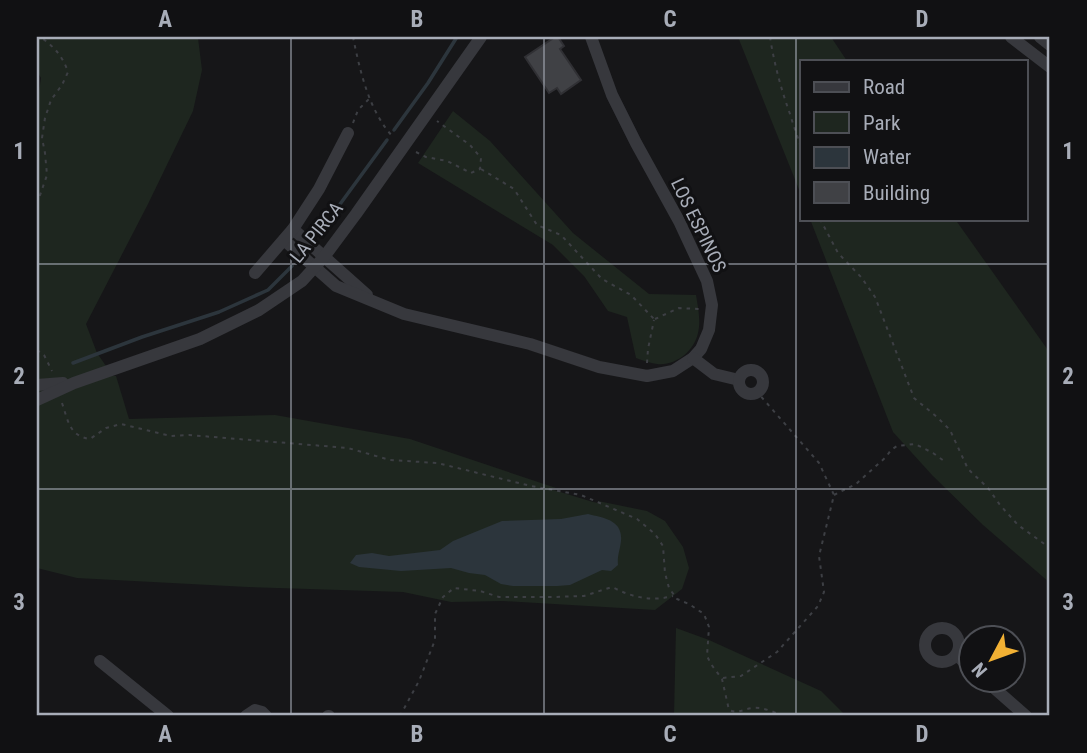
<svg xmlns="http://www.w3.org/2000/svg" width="1087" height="753" font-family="'Roboto Condensed',sans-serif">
  <rect width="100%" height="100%" fill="#161618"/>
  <g fill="#1e261f">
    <path d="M 37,37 L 197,37 L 198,38 L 202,70 L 193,111 L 148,204 L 86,324 L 97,353 L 113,376 L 116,376 L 129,419 L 275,415 L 410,439 L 556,488 L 547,488 L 593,502 L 598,503 L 598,501 L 647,511 L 665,521 L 683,547 L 689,568 L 682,589 L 655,610 L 503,601 L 451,602 L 403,592 L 248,587 L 77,578 L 37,568 L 37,105 L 41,78 L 37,71 Z"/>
    <path d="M 738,37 L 831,37 L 847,61 L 802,61 L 802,197 Z"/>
    <path d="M 453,111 L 490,141 L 573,233 L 649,294 L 696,295 C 698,307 701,321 698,333 C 694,351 676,366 657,364 C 650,363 642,360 636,358 L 627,317 L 608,311 L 584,276 L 553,245 L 418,163 Z"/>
    <path d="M 810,219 L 955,219 L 1050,353 L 1050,583 L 983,525 L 932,475 L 893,432 Z"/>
    <path d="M 676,628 L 709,640 L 821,691 L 846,716 L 674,716 Z"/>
  </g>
  <path fill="#2c353c" d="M 588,514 C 604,518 623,520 621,541 C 620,550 617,556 618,565 L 611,571 L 602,570 L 570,585 L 557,586 L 513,586 L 501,584 L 485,575 L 469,573 L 451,568 L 401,571 L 359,567 L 350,563 L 356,555 L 372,553 L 389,556 L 440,550 L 453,541 L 502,521 L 561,519 Z"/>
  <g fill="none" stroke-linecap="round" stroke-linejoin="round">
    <g stroke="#2c353c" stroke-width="3.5">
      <path d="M 394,130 L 428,83 L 457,37"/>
      <path d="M 324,226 L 387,140"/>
      <path d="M 73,363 L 142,337 L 219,312 L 268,290 L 292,266"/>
    </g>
  </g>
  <path fill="#404145" stroke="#303034" stroke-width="2" d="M 555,37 L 558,37 L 564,46 L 560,49 L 581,80 L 561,94 L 557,88 L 549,93 L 525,57 Z"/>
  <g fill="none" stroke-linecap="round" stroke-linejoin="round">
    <g stroke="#3d3f44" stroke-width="2" stroke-dasharray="3.5 5" stroke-linecap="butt">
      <path d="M 353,37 C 360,71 369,112 394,138"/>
      <path d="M 770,37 C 774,63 781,89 790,114 C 794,128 799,139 802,152"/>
      <path d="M 353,123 L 358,110 L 369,99"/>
      <path d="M 416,152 L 426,157 L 447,161 L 471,173 L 480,169 L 481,158 L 470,145 L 437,121"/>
      <path d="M 481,169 L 514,189 L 537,225 L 561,235 L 602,279 L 631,295 L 654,319"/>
      <path d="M 37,204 L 47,175 L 45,153 L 42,138 L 45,118 L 51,100 L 62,85 L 68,72 C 63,57 54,46 40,37"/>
      <path d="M 820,219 L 838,253 L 861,277 L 875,297 L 914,398 L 937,417 L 950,430 L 968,469 L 988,488 L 1000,505 L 1018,525 L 1050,548"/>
      <path d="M 655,319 L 679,308 L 699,309"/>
      <path d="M 37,350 L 44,355 L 52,371"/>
      <path d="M 647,363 L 648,349 L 654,320"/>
      <path d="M 62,403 C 68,420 69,436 90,439 L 106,428 L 121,424 L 171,436 L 189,435 L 348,448 L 390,460 L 437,463 L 531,486 L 581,495 L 637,519 L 655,534 L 663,546 L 665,573 L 669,588 L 677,599 L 689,604 L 704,614 L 709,627 L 707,656 L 711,664 L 722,679 L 729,710 C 739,714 743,709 753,708 C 763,707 774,712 783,716"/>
      <path d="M 834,495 L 856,484 L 886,457 L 891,450 L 897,446 L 915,444 L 933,453 L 944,461"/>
      <path d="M 723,678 L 741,676 L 777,652 L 818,606 L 824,592 L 819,556 L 834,495 L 819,463 L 758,393"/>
      <path d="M 400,716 L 419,681 L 435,640 L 435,614 L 443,597 L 454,588 L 480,591 L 499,597 L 553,597 L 584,596 L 612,587 C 632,597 650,602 673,596"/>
    </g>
    <g stroke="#37383d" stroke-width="12">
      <path d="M 1011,37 L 1050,67"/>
      <path d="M 1040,37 L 1050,45"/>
      <path d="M 293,229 L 367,295"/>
      <path d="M 284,240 L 336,286 L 404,314 L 530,344 L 599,367 L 647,376 L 673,371 L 693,358 L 701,349 L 709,330 L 712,305 L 707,281 L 679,221 L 636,143 L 612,95 L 591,37"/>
      <path d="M 255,273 L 293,229 L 319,189 L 348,133"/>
      <path d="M 693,358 L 714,374 L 739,380"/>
      <circle cx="751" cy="382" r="12"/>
      <path d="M 37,385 L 63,383"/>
      <path d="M 37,400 L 74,383 L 200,339 L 259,310 L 302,281 L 324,257 L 356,214 L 481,37"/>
      <circle cx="942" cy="645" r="17"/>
      <path d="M 956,655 L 972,668"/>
      <path d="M 100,661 L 168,716"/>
      <path d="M 985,680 L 1026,716"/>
      <path d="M 246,716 L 255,710 L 262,712 L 266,716"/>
      <path d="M 328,716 L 329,716"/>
    </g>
  </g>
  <path fill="none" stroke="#a8adb8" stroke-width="2" stroke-opacity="0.55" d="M 291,37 L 291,716M 544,37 L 544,716M 796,37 L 796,716M 37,264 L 1050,264M 37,489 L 1050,489"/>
  <g text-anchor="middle" stroke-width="6" stroke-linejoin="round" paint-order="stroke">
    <g font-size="19" fill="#a8adb8" stroke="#111113">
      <text transform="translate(699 225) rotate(64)" y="7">LOS ESPINOS</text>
      <text transform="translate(316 232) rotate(-51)" y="7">LA PIRCA</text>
    </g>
  </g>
  <rect width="1087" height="753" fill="none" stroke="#111113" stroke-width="77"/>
  <rect x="800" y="60" width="228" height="161" fill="#111113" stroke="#4d4f55" stroke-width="2"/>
  <rect x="814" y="82" width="35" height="10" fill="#37383d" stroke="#4d4f55" stroke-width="2"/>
  <text x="863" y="94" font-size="21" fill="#a8adb8">Road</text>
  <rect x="814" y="112" width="35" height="21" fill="#1e261f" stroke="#4d4f55" stroke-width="2"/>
  <text x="863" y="130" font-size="21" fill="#a8adb8">Park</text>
  <rect x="814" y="147" width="35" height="21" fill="#2c353c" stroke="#4d4f55" stroke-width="2"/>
  <text x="863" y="164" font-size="21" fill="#a8adb8">Water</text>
  <rect x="814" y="182" width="35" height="21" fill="#404145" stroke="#4d4f55" stroke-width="2"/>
  <text x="863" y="200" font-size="21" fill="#a8adb8">Building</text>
  <g transform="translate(992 659) rotate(229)"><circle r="33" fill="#111113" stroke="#4d4f55" stroke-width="2"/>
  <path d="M0-5L12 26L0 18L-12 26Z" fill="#f2b134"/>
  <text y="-10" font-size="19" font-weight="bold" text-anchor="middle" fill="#a8adb8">N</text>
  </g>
  <rect x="38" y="38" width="1010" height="676" fill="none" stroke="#a8adb8" stroke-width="2.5"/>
  <g font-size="23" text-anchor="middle" font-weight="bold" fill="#a8adb8">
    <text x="165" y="27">A</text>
    <text x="417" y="27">B</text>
    <text x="670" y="27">C</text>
    <text x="922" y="27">D</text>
    <text x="19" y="159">1</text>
    <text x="1068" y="159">1</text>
    <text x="19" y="384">2</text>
    <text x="1068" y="384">2</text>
    <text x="19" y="610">3</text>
    <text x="1068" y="610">3</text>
    <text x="165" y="742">A</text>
    <text x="417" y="742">B</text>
    <text x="670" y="742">C</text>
    <text x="922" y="742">D</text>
  </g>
</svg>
